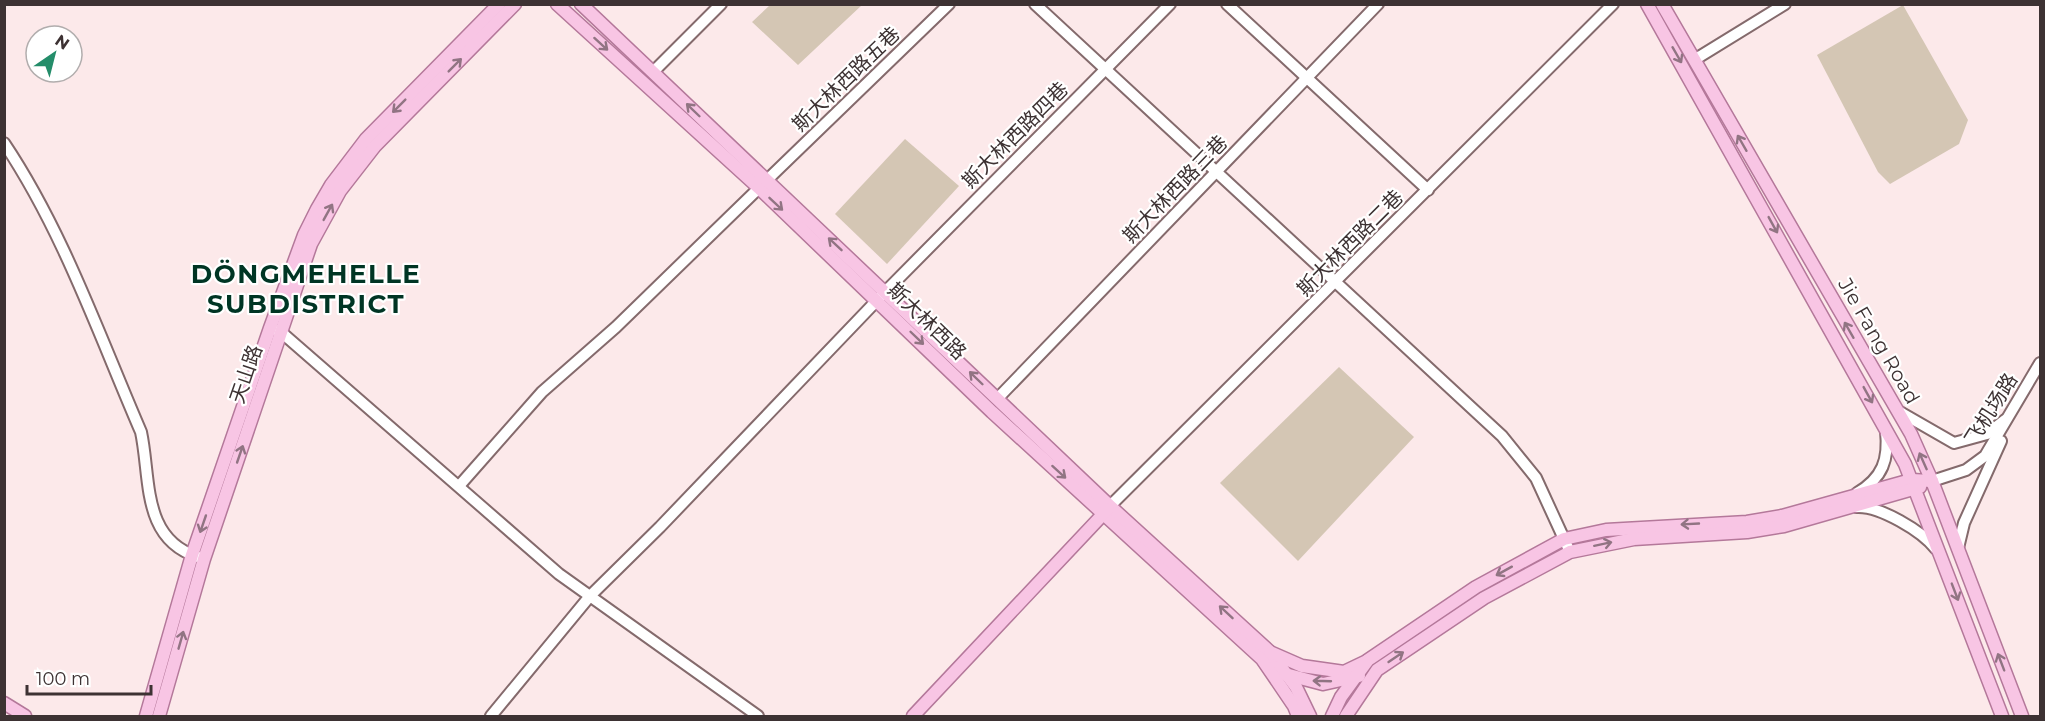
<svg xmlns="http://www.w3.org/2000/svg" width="2045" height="721" font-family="Montserrat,'Noto Sans SC',sans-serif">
  <rect width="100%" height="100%" fill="#fce9ea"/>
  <g fill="#d4c6b4">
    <path d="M 770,5 L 770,4 L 862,5 L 798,65 L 752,22 Z"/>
    <path d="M 1903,5 L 1968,120 L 1959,144 L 1890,184 L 1878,172 L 1817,55 Z"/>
    <path d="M 905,139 L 959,186 L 887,264 L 835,214 Z"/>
    <path d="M 1339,367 L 1414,437 L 1298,561 L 1220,483 Z"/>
  </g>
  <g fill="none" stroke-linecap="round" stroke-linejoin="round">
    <defs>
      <g id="minor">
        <path d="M 1035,4 L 1502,436 L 1536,478 L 1570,552"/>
        <path d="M 1227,4 L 1428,190"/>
        <path d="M 1694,60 L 1785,4"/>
        <path d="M 653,72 L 721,4"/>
        <path d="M 4,143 C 63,231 99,335 141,432 C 151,478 141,539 198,557"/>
        <path d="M 767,180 L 949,4"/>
        <path d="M 274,329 L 281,332 L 559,574 L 758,716"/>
        <path d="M 997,399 L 1378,4"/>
        <path d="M 1900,412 L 1954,443 L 1987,434 L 2005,420"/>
        <path d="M 1932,481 L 1966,470 L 1985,456 L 2040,363"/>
        <path d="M 459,486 L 542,392 L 616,327 L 759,188"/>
        <path d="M 1857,493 C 1883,478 1889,459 1886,431"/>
        <path d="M 1110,506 L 1613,4"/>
        <path d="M 1857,507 C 1880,506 1922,531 1936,549"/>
        <path d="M 1958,548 L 1964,523 L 2001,441"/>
        <path d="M 491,716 L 590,596 L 660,527 L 885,292 L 1170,4"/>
      </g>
      <g id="major">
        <path d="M 557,4 L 759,188 L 992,412 L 1262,659 L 1294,706 L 1298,716"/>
        <path d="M 581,4 L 1110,506 L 1269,651 L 1296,687 L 1310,716"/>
        <path d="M 1647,4 L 1905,464 L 2002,716"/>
        <path d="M 1662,4 L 1911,434 L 1932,481 L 2022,716"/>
        <path d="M 1270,652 L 1302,666 L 1344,672 L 1367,661"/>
        <path d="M 1285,674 L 1323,684 L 1359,676"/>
        <path d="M 4,703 L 25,716"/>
        <path d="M 146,716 L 192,555 L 270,328 L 304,235 L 317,209 L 331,185 L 366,139 L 499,4"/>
        <path d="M 159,716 L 204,559 L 311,244 L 340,191 L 375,146 L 515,4"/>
        <path d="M 913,716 L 1108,509"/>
        <path d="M 1332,716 L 1341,697 L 1368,660 L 1476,587 L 1564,539 L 1606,530 L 1747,522 L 1782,516 L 1911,480 L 1932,481"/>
        <path d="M 1346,716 L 1377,670 L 1484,598 L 1570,552 L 1634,539 L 1747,532 L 1784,526 L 1920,487"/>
      </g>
    </defs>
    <use href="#minor" stroke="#846a6c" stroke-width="14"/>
    <use href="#major" stroke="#b4789a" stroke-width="15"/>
    <use href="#minor" stroke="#fff" stroke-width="10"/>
    <use href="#major" stroke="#f8c5e4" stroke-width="12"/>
  </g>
  <defs><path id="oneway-shaft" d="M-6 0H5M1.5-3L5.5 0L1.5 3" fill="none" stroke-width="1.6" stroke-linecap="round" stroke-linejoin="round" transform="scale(1.5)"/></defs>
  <g stroke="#917483">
    <use href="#oneway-shaft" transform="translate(601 44) rotate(42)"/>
    <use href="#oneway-shaft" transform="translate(1677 55) rotate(60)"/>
    <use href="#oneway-shaft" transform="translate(455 65) rotate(-45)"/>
    <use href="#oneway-shaft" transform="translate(399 106) rotate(135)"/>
    <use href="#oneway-shaft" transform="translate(693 110) rotate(-136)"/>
    <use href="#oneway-shaft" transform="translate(1742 143) rotate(-120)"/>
    <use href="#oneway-shaft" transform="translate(776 204) rotate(43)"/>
    <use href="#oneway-shaft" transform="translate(328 212) rotate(-61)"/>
    <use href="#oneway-shaft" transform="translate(1773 225) rotate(61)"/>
    <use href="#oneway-shaft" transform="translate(835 244) rotate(-137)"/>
    <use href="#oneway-shaft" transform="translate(1849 330) rotate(-120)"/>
    <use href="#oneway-shaft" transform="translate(917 338) rotate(44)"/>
    <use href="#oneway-shaft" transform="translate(976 378) rotate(-136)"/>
    <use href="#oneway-shaft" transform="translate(1868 395) rotate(61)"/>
    <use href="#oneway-shaft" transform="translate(240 454) rotate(-71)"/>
    <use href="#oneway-shaft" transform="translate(1923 461) rotate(-114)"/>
    <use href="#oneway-shaft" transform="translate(1059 472) rotate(42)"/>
    <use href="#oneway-shaft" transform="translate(203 524) rotate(109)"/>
    <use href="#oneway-shaft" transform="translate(1690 524) rotate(177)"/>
    <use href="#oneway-shaft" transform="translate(1603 544) rotate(-12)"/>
    <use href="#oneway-shaft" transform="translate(1504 571) rotate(151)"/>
    <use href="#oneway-shaft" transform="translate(1955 592) rotate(69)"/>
    <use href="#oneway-shaft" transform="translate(1226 612) rotate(-137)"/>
    <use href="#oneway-shaft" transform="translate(181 640) rotate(-74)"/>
    <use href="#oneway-shaft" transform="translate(1396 657) rotate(-34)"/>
    <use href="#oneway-shaft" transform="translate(2001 662) rotate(-111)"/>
    <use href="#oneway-shaft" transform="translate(1322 681) rotate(-178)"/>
  </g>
  <g text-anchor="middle" stroke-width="4.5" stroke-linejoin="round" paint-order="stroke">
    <g font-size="20" fill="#3d3233" stroke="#fff">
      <text transform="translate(846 79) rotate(-44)" y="7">斯大林西路五巷</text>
      <text transform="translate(1015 135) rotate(-45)" y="7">斯大林西路四巷</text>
      <text transform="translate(1175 189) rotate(-46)" y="7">斯大林西路三巷</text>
      <text transform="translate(1350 243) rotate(-45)" y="7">斯大林西路二巷</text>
      <text transform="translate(927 321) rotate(44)" y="7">斯大林西路</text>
      <text transform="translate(1879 341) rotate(60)" y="7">Jie Fang Road</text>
      <text transform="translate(246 374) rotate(-71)" y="7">天山路</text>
      <text transform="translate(1991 409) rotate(-58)" y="7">飞机场路</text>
    </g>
    <g font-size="26" font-weight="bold" letter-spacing="1.5" fill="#003524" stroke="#fff">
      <text x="306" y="283">DÖNGMEHELLE<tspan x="306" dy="30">SUBDISTRICT</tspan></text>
    </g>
  </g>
  <rect width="2045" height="721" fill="none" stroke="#3d3233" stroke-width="12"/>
  <g transform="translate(54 54) rotate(35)"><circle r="28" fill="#ffffff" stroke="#b1adad" stroke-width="1.5"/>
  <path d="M0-4.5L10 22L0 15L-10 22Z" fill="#248d6a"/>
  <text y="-9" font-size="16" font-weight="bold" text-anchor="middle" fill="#3d3233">N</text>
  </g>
  <path d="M27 685v9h124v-9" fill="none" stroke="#3d3233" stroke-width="3"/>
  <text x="36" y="685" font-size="18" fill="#3d3233" stroke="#ffffff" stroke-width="4.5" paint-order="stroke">100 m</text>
</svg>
